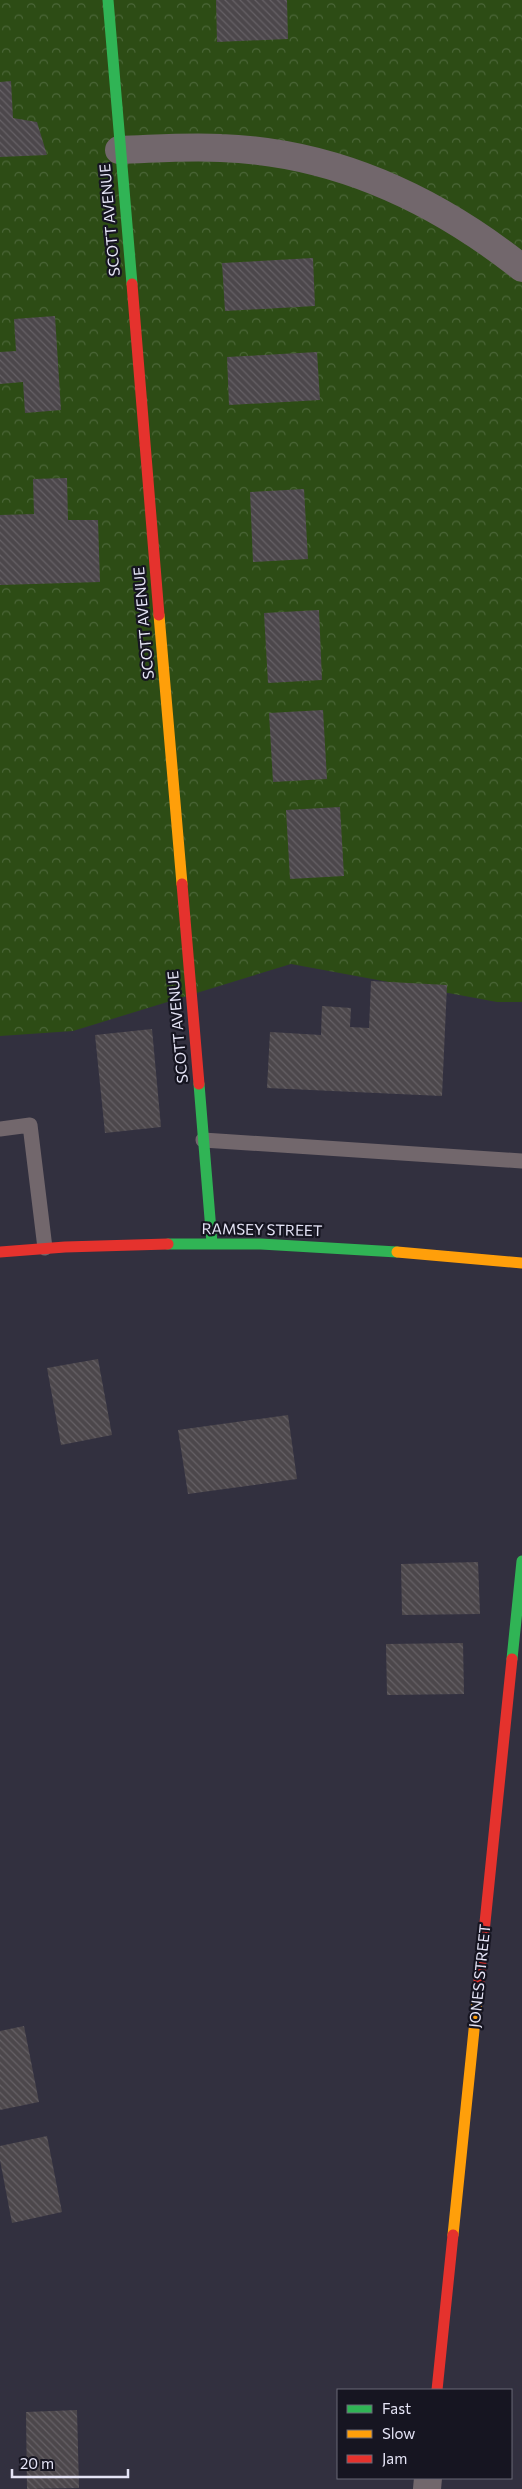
<svg xmlns="http://www.w3.org/2000/svg" width="522" height="2489" font-family="Commissioner,sans-serif">
  <defs>
    <pattern id="forest-crowns" width="20" height="18" patternUnits="userSpaceOnUse" patternTransform="scale(1.25)"><rect width="20" height="18" fill="#2d4c15"/><path d="M2 6a3 3 0 1 1 6 0M12 15a3 3 0 1 1 6 0" fill="none" stroke="#4b6638"/></pattern>
    <pattern id="building-back-hatch" width="6" height="6" patternUnits="userSpaceOnUse" patternTransform="scale(1.25)"><rect width="6" height="6" fill="#4c474b"/><path d="M-1 5l2 2M0 0l6 6M5-1l2 2" fill="none" stroke="#666166"/></pattern>
  </defs>
  <rect width="100%" height="100%" fill="#32303f"/>
  <path fill="url(#forest-crowns)" d="M 0,0 L 522,0 L 522,1002 L 497,1002 L 291,964 L 73,1031 L 0,1036 Z"/>
  <g fill="url(#building-back-hatch)">
    <path d="M 216,0 L 287,0 L 288,39 L 217,42 Z"/>
    <path d="M 11,81 L 13,118 L 37,122 L 47,155 L 0,157 L 0,82 Z"/>
    <path d="M 313,258 L 315,306 L 225,311 L 222,263 Z"/>
    <path d="M 55,316 L 61,410 L 25,413 L 23,382 L 0,384 L 0,352 L 16,351 L 14,319 Z"/>
    <path d="M 317,352 L 320,400 L 229,405 L 227,357 Z"/>
    <path d="M 67,478 L 68,520 L 98,520 L 100,582 L 0,585 L 0,515 L 34,514 L 33,479 Z"/>
    <path d="M 304,489 L 308,559 L 253,562 L 250,492 Z"/>
    <path d="M 319,610 L 322,680 L 268,683 L 264,613 Z"/>
    <path d="M 323,710 L 327,779 L 273,782 L 269,713 Z"/>
    <path d="M 340,807 L 344,876 L 290,879 L 286,810 Z"/>
    <path d="M 371,981 L 447,985 L 442,1096 L 267,1088 L 270,1032 L 321,1035 L 322,1006 L 351,1008 L 350,1027 L 369,1028 Z"/>
    <path d="M 152,1029 L 161,1127 L 105,1133 L 95,1035 Z"/>
    <path d="M 98,1359 L 112,1435 L 61,1445 L 47,1368 Z"/>
    <path d="M 288,1415 L 297,1479 L 188,1494 L 178,1430 Z"/>
    <path d="M 478,1562 L 480,1614 L 402,1615 L 401,1564 Z"/>
    <path d="M 463,1643 L 464,1694 L 387,1695 L 386,1644 Z"/>
    <path d="M 24,2026 L 39,2102 L 0,2110 L 0,2031 Z"/>
    <path d="M 47,2136 L 62,2212 L 12,2223 L 0,2160 L 0,2146 Z"/>
    <path d="M 77,2410 L 79,2488 L 27,2489 L 26,2412 Z"/>
  </g>
  <g fill="none" stroke-linecap="round" stroke-linejoin="round">
    <g stroke="#72676c" stroke-width="15">
      <path d="M 0,1129 L 30,1125 L 45,1248"/>
      <path d="M 203,1140 L 522,1161"/>
    </g>
    <g stroke="#72676c" stroke-width="28">
      <path d="M 119,150 C 153,149 187,146 221,148 C 334,152 435,199 522,268"/>
      <path d="M 427,2489 L 428,2478"/>
    </g>
    <g stroke="#30b455" stroke-width="11">
      <path d="M 108,0 L 132,284"/>
      <path d="M 199,1084 L 212,1243"/>
      <path d="M 168,1244 L 261,1244 L 397,1252"/>
      <path d="M 512,1659 L 522,1561"/>
    </g>
    <g stroke="#ff9f0a" stroke-width="11">
      <path d="M 159,615 L 182,884"/>
      <path d="M 397,1252 L 522,1263"/>
      <path d="M 453,2235 L 478,1991"/>
    </g>
    <g stroke="#e5322d" stroke-width="11">
      <path d="M 132,284 L 159,615"/>
      <path d="M 182,884 L 199,1084"/>
      <path d="M 0,1252 L 65,1247 L 168,1244"/>
      <path d="M 478,1991 L 512,1659"/>
      <path d="M 437,2390 L 453,2235"/>
    </g>
  </g>
  <g text-anchor="middle" stroke-width="4.5" stroke-linejoin="round" paint-order="stroke">
    <g font-size="15" fill="#e5e4f6" stroke="#161521">
      <text transform="translate(110 220) rotate(-95)" y="5">SCOTT AVENUE</text>
      <text transform="translate(144 623) rotate(-95)" y="5">SCOTT AVENUE</text>
      <text transform="translate(178 1027) rotate(-95)" y="5">SCOTT AVENUE</text>
      <text transform="translate(262 1230) rotate(1)" y="5">RAMSEY STREET</text>
      <text transform="translate(480 1976) rotate(-84)" y="5">JONES STREET</text>
    </g>
  </g>
  <rect x="337" y="2389" width="175" height="90" fill="#161521" stroke="#696876"/>
  <rect x="347" y="2405" width="25" height="8" fill="#30b455" stroke="#696876"/>
  <text x="382" y="2414" font-size="15" fill="#e5e4f6">Fast</text>
  <rect x="347" y="2430" width="25" height="8" fill="#ff9f0a" stroke="#696876"/>
  <text x="382" y="2439" font-size="15" fill="#e5e4f6">Slow</text>
  <rect x="347" y="2455" width="25" height="8" fill="#e5322d" stroke="#696876"/>
  <text x="382" y="2464" font-size="15" fill="#e5e4f6">Jam</text>
  <path d="M12 2469v8h116v-8" fill="none" stroke="#e5e4f6" stroke-width="2.5"/>
  <text x="20" y="2469" font-size="15" fill="#e5e4f6" stroke="#161521" stroke-width="4" paint-order="stroke">20 m</text>
</svg>
